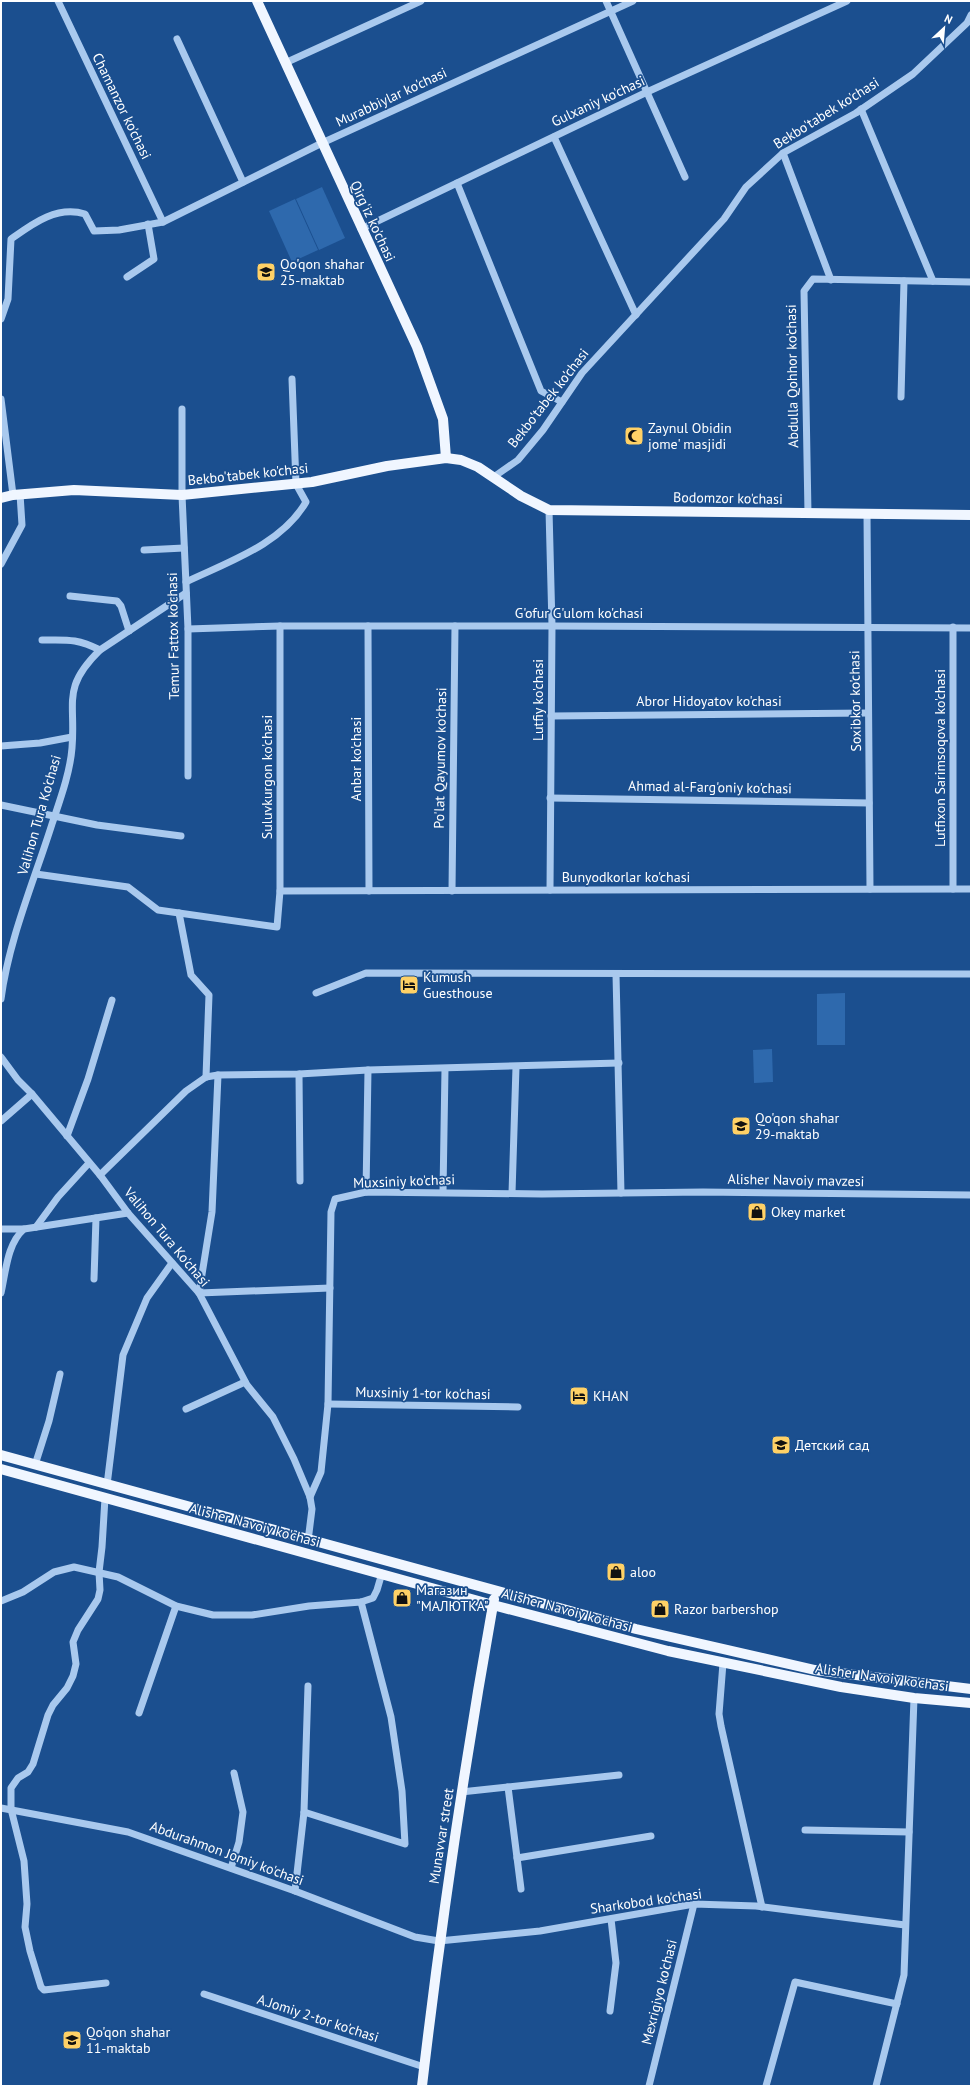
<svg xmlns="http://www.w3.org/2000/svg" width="972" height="2087" font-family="'PT Sans',sans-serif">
  <rect width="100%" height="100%" fill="#1b4f8f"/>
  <g fill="#2e69ad">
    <path d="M 322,187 L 345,238 L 319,250 L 296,199 Z"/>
    <path d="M 295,199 L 318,250 L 292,262 L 269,211 Z"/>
    <path d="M 845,993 L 845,1045 L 817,1045 L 817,994 Z"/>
    <path d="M 772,1049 L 773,1082 L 754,1083 L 753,1050 Z"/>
  </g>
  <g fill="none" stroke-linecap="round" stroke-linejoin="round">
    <g stroke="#a9c9ee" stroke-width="7">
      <path d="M 58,1 L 163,222"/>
      <path d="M 606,1 L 685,177"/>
      <path d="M 177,39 L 243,182"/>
      <path d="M 285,63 L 421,1"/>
      <path d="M 861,109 L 933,281"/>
      <path d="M 554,137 L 636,315"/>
      <path d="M 783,153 L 831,280"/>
      <path d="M 457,183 L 541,391 L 562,402"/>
      <path d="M 361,229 L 647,92 L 847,1"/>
      <path d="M 127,277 L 154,259 L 148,224"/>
      <path d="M 1,319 L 8,299 L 11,239 C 32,224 57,205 85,214 L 94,231 L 119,230 L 163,222 L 322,143 L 633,1"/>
      <path d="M 901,397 L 904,281"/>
      <path d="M 1,399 L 13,495"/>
      <path d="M 182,409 L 182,495 L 188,629 L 188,776"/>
      <path d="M 495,476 L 518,460 L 543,430 L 582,373 L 724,219 L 746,187 L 783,153 L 856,113 L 913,74 L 967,23 L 971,15"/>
      <path d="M 549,510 L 552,626 L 550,890"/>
      <path d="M 808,513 L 804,291 L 813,279 L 971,282"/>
      <path d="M 867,514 L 870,889"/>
      <path d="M 144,550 L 184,548"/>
      <path d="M 1,564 L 22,525 L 20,494"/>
      <path d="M 186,582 C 228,562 282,544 306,502 L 296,484 L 292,379"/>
      <path d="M 70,596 L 117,601 L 121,606 L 129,631"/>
      <path d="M 368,626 L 369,891"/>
      <path d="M 188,629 L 280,626 L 552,626 L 971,628"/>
      <path d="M 42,640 C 67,640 76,638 100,650"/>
      <path d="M 551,716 L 868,713"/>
      <path d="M 1,746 L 40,743 L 72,737"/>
      <path d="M 550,798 L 869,803"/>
      <path d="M 1,805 L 97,825 L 181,836"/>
      <path d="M 36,874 L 128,887 L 158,910 L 277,927 L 280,891 L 280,626"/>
      <path d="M 953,889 L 953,627"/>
      <path d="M 280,891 L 971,889"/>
      <path d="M 452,891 L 455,626"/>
      <path d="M 179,913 L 191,975 L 209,995 L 206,1077"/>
      <path d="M 616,974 L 621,1193"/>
      <path d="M 316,993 L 366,973 L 971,974"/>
      <path d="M 1,999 C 9,939 34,881 52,824 C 60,800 70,773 72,748 C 76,702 61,688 100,650 L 186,593"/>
      <path d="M 1,1057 L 18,1080 L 32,1094 L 100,1175 L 128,1213 L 199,1293 L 247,1385 L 273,1417 L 294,1459 L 310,1497 L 312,1509 L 308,1541"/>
      <path d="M 299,1074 L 300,1181"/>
      <path d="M 218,1075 L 212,1212 L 199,1293 L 330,1288"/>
      <path d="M 1,1121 L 32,1094"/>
      <path d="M 67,1136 L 88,1079 L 112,1000"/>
      <path d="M 100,1175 L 186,1091 L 206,1077 L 218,1075 L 299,1074 L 368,1070 L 619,1063"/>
      <path d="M 366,1192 L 368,1070"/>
      <path d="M 443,1192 L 445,1069"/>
      <path d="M 512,1193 L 516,1067"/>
      <path d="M 36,1227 L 58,1197 L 89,1163"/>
      <path d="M 1,1229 L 24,1229"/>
      <path d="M 94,1279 L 96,1218"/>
      <path d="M 1,1293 C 6,1271 7,1244 24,1229 L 128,1213"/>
      <path d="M 328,1404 L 518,1407"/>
      <path d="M 186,1409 L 245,1382"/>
      <path d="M 35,1465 L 49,1421 L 60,1374"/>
      <path d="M 107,1485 L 123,1355 L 147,1298 L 172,1263"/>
      <path d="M 310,1497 L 321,1472 L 328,1404 L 331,1212 L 335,1199 L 366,1192 L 542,1194 L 703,1192 L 971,1195"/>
      <path d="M 105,1498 L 102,1547 L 99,1572 L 100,1590 L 98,1599 L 78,1630 L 73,1642 L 76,1664 L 73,1676 L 67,1688 L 53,1705 L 48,1715 L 33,1764 L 28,1772 L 18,1778 L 11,1788 L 11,1809 L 24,1861 L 27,1904 L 25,1927 L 30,1951 L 41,1987 L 44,1990 L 106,1983"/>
      <path d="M 1,1601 L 23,1592 L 54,1572 L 74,1567 L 118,1577 L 176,1606 L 213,1615 L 252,1615 L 309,1606 L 361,1602 L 373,1598 L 377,1590 L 382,1573"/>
      <path d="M 723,1663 L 719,1714 L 721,1726 L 762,1907"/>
      <path d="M 139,1713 L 176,1606"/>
      <path d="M 508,1787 L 521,1889"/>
      <path d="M 461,1792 L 619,1775"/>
      <path d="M 1,1808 L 128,1832 L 295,1891 L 415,1937 L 439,1941 L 540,1931 L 694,1904 L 756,1906 L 905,1925"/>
      <path d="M 304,1812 L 405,1844 L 402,1791 L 391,1717 L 361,1602"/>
      <path d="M 805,1830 L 909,1832"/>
      <path d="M 517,1858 L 651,1836"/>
      <path d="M 231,1868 L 239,1842 L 243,1812 L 234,1773"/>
      <path d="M 295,1891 L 304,1812 L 308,1686"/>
      <path d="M 204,1994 L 424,2067"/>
      <path d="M 610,2011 L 616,1963 L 611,1919"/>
      <path d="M 649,2086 L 694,1904"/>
      <path d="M 766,2086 L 795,1982 L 897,2004"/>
      <path d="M 876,2086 L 904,1975 L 914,1698"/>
    </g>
    <g stroke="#f0f6ff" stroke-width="10">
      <path d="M 257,1 L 417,347 L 443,419 L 446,458"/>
      <path d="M 1,498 L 13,495 L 74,490 L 182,495 L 312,482 L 387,466 L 446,458 L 461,460 L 478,467 L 521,496 L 549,510 L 971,515"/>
      <path d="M 1,1455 L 636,1629 L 815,1670 L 971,1689"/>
      <path d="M 1,1469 L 493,1605 L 668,1651 L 841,1687 L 914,1698 L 971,1703"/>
      <path d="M 422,2086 C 441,1923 465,1761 494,1599"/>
    </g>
  </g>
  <defs>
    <symbol id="school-square" viewBox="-11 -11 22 22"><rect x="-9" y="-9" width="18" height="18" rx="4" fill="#ffd166" stroke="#1b4f8f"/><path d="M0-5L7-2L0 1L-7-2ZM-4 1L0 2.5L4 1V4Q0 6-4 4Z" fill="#111"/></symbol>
    <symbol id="mosque-square" viewBox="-11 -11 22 22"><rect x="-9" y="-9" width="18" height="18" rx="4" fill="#ffd166" stroke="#1b4f8f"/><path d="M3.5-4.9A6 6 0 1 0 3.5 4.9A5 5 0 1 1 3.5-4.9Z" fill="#111"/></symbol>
    <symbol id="hotel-square" viewBox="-11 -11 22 22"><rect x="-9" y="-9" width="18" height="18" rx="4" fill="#ffd166" stroke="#1b4f8f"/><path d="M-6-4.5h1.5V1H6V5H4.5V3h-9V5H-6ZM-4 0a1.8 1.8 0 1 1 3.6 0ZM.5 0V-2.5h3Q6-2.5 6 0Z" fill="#111"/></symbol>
    <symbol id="shop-square" viewBox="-11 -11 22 22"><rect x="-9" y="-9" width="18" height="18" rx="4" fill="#ffd166" stroke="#1b4f8f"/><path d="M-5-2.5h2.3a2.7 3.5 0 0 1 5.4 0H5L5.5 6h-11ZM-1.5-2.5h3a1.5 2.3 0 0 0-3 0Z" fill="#111"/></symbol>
  </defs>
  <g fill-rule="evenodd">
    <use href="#school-square" x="255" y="261" width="22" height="22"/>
    <use href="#mosque-square" x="623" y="425" width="22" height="22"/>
    <use href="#hotel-square" x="398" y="974" width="22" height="22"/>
    <use href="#school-square" x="730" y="1115" width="22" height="22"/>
    <use href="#shop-square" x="746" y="1201" width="22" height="22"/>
    <use href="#hotel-square" x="568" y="1385" width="22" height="22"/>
    <use href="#school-square" x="770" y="1434" width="22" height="22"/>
    <use href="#shop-square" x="605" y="1561" width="22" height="22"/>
    <use href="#shop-square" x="391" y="1587" width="22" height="22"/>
    <use href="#shop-square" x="649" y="1598" width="22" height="22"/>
    <use href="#school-square" x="61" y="2029" width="22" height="22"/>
  </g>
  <g text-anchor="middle" stroke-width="3.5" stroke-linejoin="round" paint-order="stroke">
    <g font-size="14" fill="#fff" stroke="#1b4f8f">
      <text transform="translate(391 97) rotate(-25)" y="5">Murabbiylar ko'chasi</text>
      <text transform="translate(598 101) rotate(-25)" y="5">Gulxaniy ko'chasi</text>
      <text transform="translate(122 106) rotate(64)" y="5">Chamanzor ko'chasi</text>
      <text transform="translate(826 113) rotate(-32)" y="5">Bekbo'tabek ko'chasi</text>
      <text transform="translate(373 221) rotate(65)" y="5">Qirg'iz ko'chasi</text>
      <text transform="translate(792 376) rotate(-91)" y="5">Abdulla Qohhor ko'chasi</text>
      <text transform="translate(548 398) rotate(-52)" y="5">Bekbo'tabek ko'chasi</text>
      <text transform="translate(248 474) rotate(-6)" y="5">Bekbo'tabek ko'chasi</text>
      <text transform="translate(728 498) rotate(1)" y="5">Bodomzor ko'chasi</text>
      <text x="579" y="618">G'ofur G'ulom ko'chasi</text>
      <text transform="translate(173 636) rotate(-91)" y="5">Temur Fattox ko'chasi</text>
      <text transform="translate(538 700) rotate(-90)" y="5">Lutfiy ko'chasi</text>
      <text x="709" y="706">Abror Hidoyatov ko'chasi</text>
      <text transform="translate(855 701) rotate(-91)" y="5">Soxibkor ko'chasi</text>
      <text transform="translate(440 758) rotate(-89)" y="5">Po'lat Qayumov ko'chasi</text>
      <text transform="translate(940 758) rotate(-90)" y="5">Lutfixon Sarimsoqova ko'chasi</text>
      <text transform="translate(356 759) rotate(-90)" y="5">Anbar ko'chasi</text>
      <text transform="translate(267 777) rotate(-90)" y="5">Suluvkurgon ko'chasi</text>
      <text transform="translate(710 787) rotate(1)" y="5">Ahmad al-Farg'oniy ko'chasi</text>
      <text transform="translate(39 815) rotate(-74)" y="5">Valihon Tura Ko'chasi</text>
      <text x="626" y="882">Bunyodkorlar ko'chasi</text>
      <text transform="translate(796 1180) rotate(1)" y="5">Alisher Navoiy mavzesi</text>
      <text transform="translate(404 1181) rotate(-2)" y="5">Muxsiniy ko'chasi</text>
      <text transform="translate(167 1237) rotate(50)" y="5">Valihon Tura Ko'chasi</text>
      <text transform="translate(423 1393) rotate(1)" y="5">Muxsiniy 1-tor ko'chasi</text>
      <text transform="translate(255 1525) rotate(15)" y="5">Alisher Navoiy ko'chasi</text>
      <text transform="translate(567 1610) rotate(15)" y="5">Alisher Navoiy ko'chasi</text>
      <text transform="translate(882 1677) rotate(8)" y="5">Alisher Navoiy ko'chasi</text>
      <text transform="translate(441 1836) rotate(-81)" y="5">Munavvar street</text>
      <text transform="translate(227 1853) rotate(20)" y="5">Abdurahmon Jomiy ko'chasi</text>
      <text transform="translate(646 1901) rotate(-8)" y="5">Sharkobod ko'chasi</text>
      <text transform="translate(659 1992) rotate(-76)" y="5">Mexrigiyo ko'chasi</text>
      <text transform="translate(318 2018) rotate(18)" y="5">A.Jomiy 2-tor ko'chasi</text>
    </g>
    <g font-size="14" fill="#fff" stroke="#1b4f8f" text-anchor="start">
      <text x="280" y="269">Qo'qon shahar<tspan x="280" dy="16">25-maktab</tspan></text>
      <text x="648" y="433">Zaynul Obidin<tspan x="648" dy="16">jome' masjidi</tspan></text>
      <text x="423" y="982">Kumush<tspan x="423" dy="16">Guesthouse</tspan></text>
      <text x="755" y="1123">Qo'qon shahar<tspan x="755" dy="16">29-maktab</tspan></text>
      <text x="771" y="1217">Okey market</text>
      <text x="593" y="1401">KHAN</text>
      <text x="795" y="1450">Детский сад</text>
      <text x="630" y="1577">aloo</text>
      <text x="416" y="1595">Магазин<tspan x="416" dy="16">"МАЛЮТКА"</tspan></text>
      <text x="674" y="1614">Razor barbershop</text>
      <text x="86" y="2037">Qo'qon shahar<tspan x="86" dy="16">11-maktab</tspan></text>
    </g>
  </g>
  <rect width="972" height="2087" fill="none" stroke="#ffffff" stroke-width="4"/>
  <g transform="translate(944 28) rotate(26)" stroke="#1b4f8f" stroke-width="3" paint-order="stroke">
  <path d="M0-3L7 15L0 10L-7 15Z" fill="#ffffff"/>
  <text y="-6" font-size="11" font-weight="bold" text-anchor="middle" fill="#ffffff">N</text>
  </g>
</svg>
